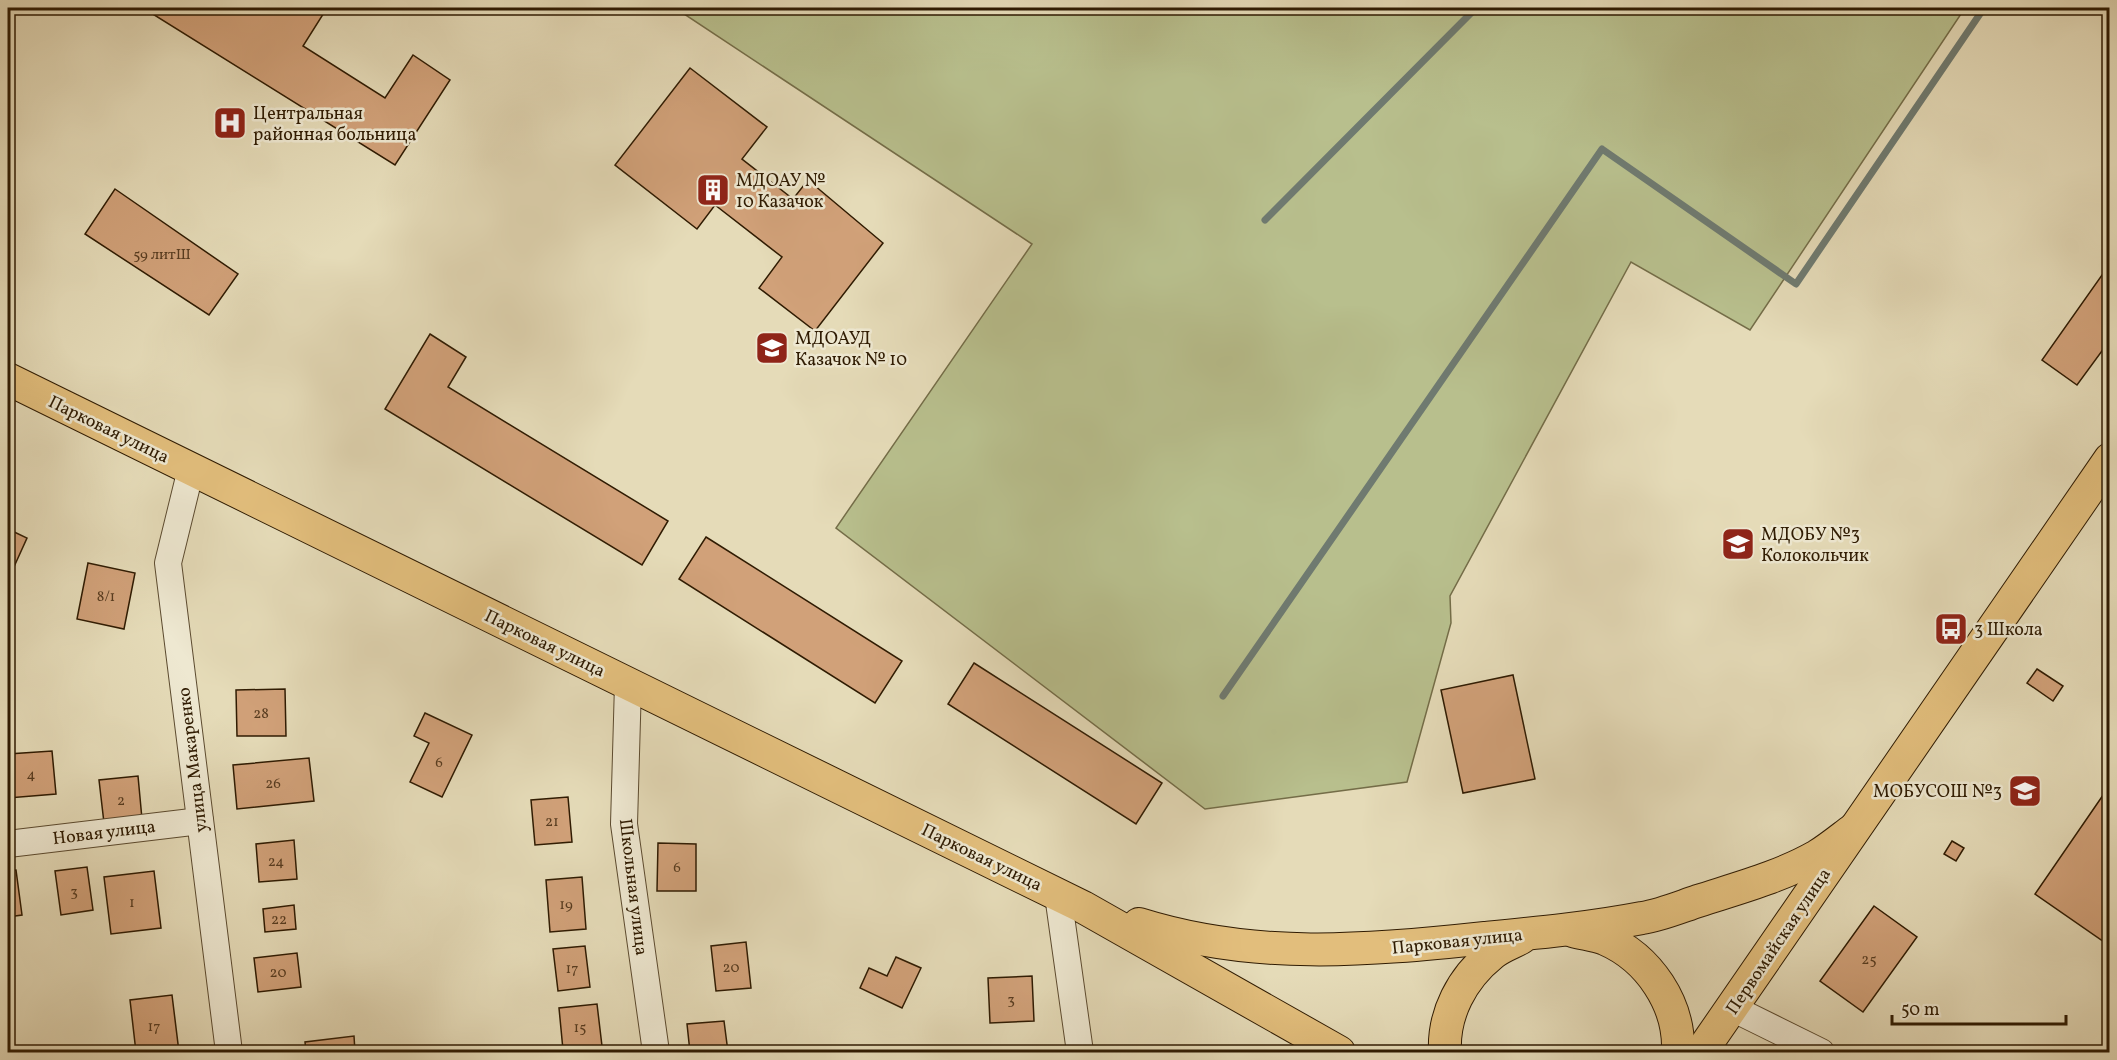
<svg xmlns="http://www.w3.org/2000/svg" width="2117" height="1060" font-family="Vollkorn,serif">
  <rect width="100%" height="100%" fill="#e5dbb8"/>
  <filter id="stains"><feTurbulence type="fractalNoise" baseFrequency=".00333" numOctaves="4"/><feColorMatrix values="0 0 0 0 .2 0 0 0 0 .09 0 0 0 0 .02 0 0 0 .5 -.17"/></filter>
  <radialGradient id="worn" r=".72"><stop offset=".6" stop-color="#630" stop-opacity="0"/><stop offset="1" stop-color="#630" stop-opacity=".3"/></radialGradient>
  <path fill="#b8bf8d" stroke="#746d48" stroke-width="1.5" d="M 675,8 L 1965,8 L 1750,330 L 1631,262 L 1450,596 L 1451,623 L 1407,782 L 1205,809 L 836,528 L 1032,244 Z"/>
  <g fill="none" stroke-linecap="round" stroke-linejoin="round">
    <g stroke="#6f7a70" stroke-width="7">
      <path d="M 1265,220 L 1476,8"/>
      <path d="M 1223,696 L 1602,149 L 1796,284 L 1984,8"/>
    </g>
  </g>
  <g fill="#d1a179" stroke="#2f1b02" stroke-width="1.5">
    <path d="M 143,8 L 257,8 L 259,9 L 261,8 L 327,8 L 303,46 L 385,98 L 413,55 L 450,80 L 395,165 Z"/>
    <path d="M 690,68 L 767,127 L 742,159 L 793,199 L 808,180 L 883,243 L 815,331 L 759,288 L 782,257 L 715,205 L 697,229 L 615,165 Z"/>
    <path d="M 115,189 L 238,274 L 209,315 L 85,234 Z"/>
    <path d="M 2102,275 L 2110,281 L 2110,340 L 2077,385 L 2042,360 Z"/>
    <path d="M 430,334 L 466,357 L 448,387 L 668,521 L 642,565 L 385,409 Z"/>
    <path d="M 8,529 L 27,538 L 8,580 Z"/>
    <path d="M 706,537 L 902,661 L 875,703 L 679,579 Z"/>
    <path d="M 88,563 L 135,573 L 124,629 L 77,619 Z"/>
    <path d="M 974,663 L 1162,783 L 1136,824 L 948,704 Z"/>
    <path d="M 2037,669 L 2063,686 L 2053,701 L 2027,683 Z"/>
    <path d="M 1513,675 L 1535,779 L 1463,793 L 1441,690 Z"/>
    <path d="M 285,689 L 286,736 L 237,736 L 236,690 Z"/>
    <path d="M 425,713 L 472,735 L 442,797 L 410,782 L 429,743 L 414,736 Z"/>
    <path d="M 52,751 L 56,794 L 8,798 L 8,754 Z"/>
    <path d="M 309,758 L 314,801 L 237,809 L 233,765 Z"/>
    <path d="M 138,776 L 142,819 L 104,823 L 99,780 Z"/>
    <path d="M 2110,785 L 2110,946 L 2035,894 Z"/>
    <path d="M 568,797 L 572,842 L 535,845 L 531,800 Z"/>
    <path d="M 294,840 L 297,879 L 259,882 L 256,844 Z"/>
    <path d="M 1952,841 L 1964,848 L 1956,861 L 1944,854 Z"/>
    <path d="M 658,843 L 696,844 L 696,891 L 657,891 Z"/>
    <path d="M 87,867 L 93,910 L 61,915 L 55,871 Z"/>
    <path d="M 16,870 L 22,915 L 8,917 L 8,871 Z"/>
    <path d="M 154,871 L 161,928 L 111,934 L 104,877 Z"/>
    <path d="M 582,877 L 586,929 L 550,932 L 546,880 Z"/>
    <path d="M 294,905 L 296,929 L 265,932 L 263,909 Z"/>
    <path d="M 1874,906 L 1917,937 L 1863,1012 L 1820,981 Z"/>
    <path d="M 746,942 L 751,988 L 716,991 L 711,946 Z"/>
    <path d="M 585,946 L 590,987 L 558,991 L 553,949 Z"/>
    <path d="M 297,953 L 301,987 L 258,992 L 254,958 Z"/>
    <path d="M 896,957 L 921,968 L 902,1008 L 860,988 L 869,968 L 887,976 Z"/>
    <path d="M 1032,976 L 1034,1021 L 990,1023 L 988,978 Z"/>
    <path d="M 172,995 L 179,1052 L 136,1052 L 130,1000 Z"/>
    <path d="M 597,1004 L 602,1046 L 563,1050 L 559,1008 Z"/>
    <path d="M 724,1021 L 728,1052 L 690,1052 L 687,1024 Z"/>
    <path d="M 354,1036 L 355,1052 L 306,1052 L 305,1042 Z"/>
  </g>
  <g fill="none" stroke-linecap="round" stroke-linejoin="round">
    <defs>
      <g id="minor">
        <path d="M 191,469 L 168,563 L 229,1052"/>
        <path d="M 628,684 L 624,824 L 656,1052"/>
        <path d="M 8,844 L 200,821"/>
        <path d="M 1058,895 L 1080,1052"/>
        <path d="M 1732,1008 L 1821,1052"/>
      </g>
      <g id="major">
        <path d="M 8,379 L 1083,907 L 1339,1052"/>
        <path d="M 1139,924 C 1254,960 1366,951 1485,938 C 1537,933 1590,928 1642,918 C 1661,915 1680,907 1698,901 C 1738,888 1780,877 1817,856 C 1830,848 1842,838 1854,829"/>
        <path d="M 1573,931 C 1584,934 1595,935 1605,939 C 1649,958 1680,1004 1678,1052"/>
        <path d="M 1445,1052 C 1443,1014 1462,978 1492,954 C 1500,947 1512,943 1521,938"/>
        <path d="M 1701,1052 L 2110,459"/>
      </g>
    </defs>
    <use href="#minor" stroke="#5c4b30" stroke-width="28"/>
    <use href="#major" stroke="#2f1b02" stroke-width="34"/>
    <use href="#minor" stroke="#eee8d1" stroke-width="26"/>
    <use href="#major" stroke="#e2be7c" stroke-width="32"/>
  </g>
  <defs>
    <symbol id="hospital-square" viewBox="-11 -11 22 22"><rect x="-9" y="-9" width="18" height="18" rx="4" fill="#8f2418" stroke="#eee8d1"/><path d="M-5-5h3v3.5h4V-5h3V5h-3V1.5h-4V5h-3Z" fill="#fff"/></symbol>
    <symbol id="building-square" viewBox="-11 -11 22 22"><rect x="-9" y="-9" width="18" height="18" rx="4" fill="#8f2418" stroke="#eee8d1"/><path d="M-4-6H4V6H1V3H-1V6H-4ZM-2.5-4.3h1.7v1.8h-1.7ZM.8-4.3h1.7v1.8H.8ZM-2.5-1h1.7V.8h-1.7ZM.8-1h1.7V.8H.8Z" fill="#fff"/></symbol>
    <symbol id="school-square" viewBox="-11 -11 22 22"><rect x="-9" y="-9" width="18" height="18" rx="4" fill="#8f2418" stroke="#eee8d1"/><path d="M0-5L7-2L0 1L-7-2ZM-4 1L0 2.5L4 1V4Q0 6-4 4Z" fill="#fff"/></symbol>
    <symbol id="bus-square" viewBox="-11 -11 22 22"><rect x="-9" y="-9" width="18" height="18" rx="4" fill="#8f2418" stroke="#eee8d1"/><path d="M-5-6H5V4H4V6H2V4H-2V6H-4V4H-5ZM-3.5-4V0h7V-4ZM-3.5 1.2v1.5H-2V1.2ZM2 1.2v1.5H3.5V1.2Z" fill="#fff"/></symbol>
  </defs>
  <g fill-rule="evenodd">
    <use href="#hospital-square" x="211" y="104" width="38" height="38"/>
    <use href="#building-square" x="694" y="171" width="38" height="38"/>
    <use href="#school-square" x="753" y="329" width="38" height="38"/>
    <use href="#school-square" x="1719" y="525" width="38" height="38"/>
    <use href="#bus-square" x="1932" y="610" width="38" height="38"/>
    <use href="#school-square" x="2006" y="772" width="38" height="38"/>
  </g>
  <g text-anchor="middle" stroke-width="5" stroke-linejoin="round" paint-order="stroke">
    <g font-size="15" fill="#583c20">
      <text x="162" y="259">59 литШ</text>
      <text x="106" y="601">8/1</text>
      <text x="261" y="718">28</text>
      <text x="439" y="767">6</text>
      <text x="31" y="779">4</text>
      <text x="273" y="788">26</text>
      <text x="121" y="805">2</text>
      <text x="552" y="826">21</text>
      <text x="276" y="866">24</text>
      <text x="677" y="872">6</text>
      <text x="74" y="896">3</text>
      <text x="132" y="907">1</text>
      <text x="566" y="909">19</text>
      <text x="279" y="924">22</text>
      <text x="1869" y="964">25</text>
      <text x="731" y="972">20</text>
      <text x="572" y="973">17</text>
      <text x="278" y="977">20</text>
      <text x="1011" y="1004">3</text>
      <text x="154" y="1031">17</text>
      <text x="580" y="1032">15</text>
    </g>
    <g font-size="18" fill="#2f1b02" stroke="#eee8d1" text-anchor="start">
      <text x="253" y="119">Центральная<tspan x="253" dy="21">районная больница</tspan></text>
      <text x="736" y="186">МДОАУ №<tspan x="736" dy="21">10 Казачок</tspan></text>
      <text x="795" y="344">МДОАУД<tspan x="795" dy="21">Казачок № 10</tspan></text>
      <text x="1761" y="540">МДОБУ №3<tspan x="1761" dy="21">Колокольчик</tspan></text>
      <text x="1974" y="635">3 Школа</text>
      <text x="2002" y="797" text-anchor="end">МОБУСОШ №3</text>
    </g>
    <g font-size="18" fill="#2f1b02" stroke="#eee8d1">
      <text transform="translate(109 429) rotate(26)" y="6">Парковая улица</text>
      <text transform="translate(545 643) rotate(26)" y="6">Парковая улица</text>
      <text transform="translate(192 760) rotate(-97)" y="6">улица Макаренко</text>
      <text transform="translate(104 832) rotate(-7)" y="6">Новая улица</text>
      <text transform="translate(982 857) rotate(26)" y="6">Парковая улица</text>
      <text transform="translate(634 887) rotate(83)" y="6">Школьная улица</text>
      <text transform="translate(1457 941) rotate(-6)" y="6">Парковая улица</text>
      <text transform="translate(1778 941) rotate(-56)" y="6">Первомайская улица</text>
    </g>
  </g>
  <rect width="2117" height="1060" fill="none" stroke="#e5dbb8" stroke-width="30"/>
  <rect x="9" y="9" width="2099" height="1042" fill="none" stroke="#2f1b02" stroke-width="3"/>
  <rect x="15" y="15" width="2087" height="1030" fill="none" stroke="#2f1b02" stroke-width="1.5"/>
  <path d="M1892 1015v9h174v-9" fill="none" stroke="#2f1b02" stroke-width="3"/>
  <text x="1901" y="1015" font-size="18" fill="#2f1b02" stroke="#eee8d1" stroke-width="4.5" paint-order="stroke">50 m</text>
  <rect width="100%" height="100%" filter="url(#stains)"/>
  <rect width="100%" height="100%" fill="url(#worn)"/>
</svg>
